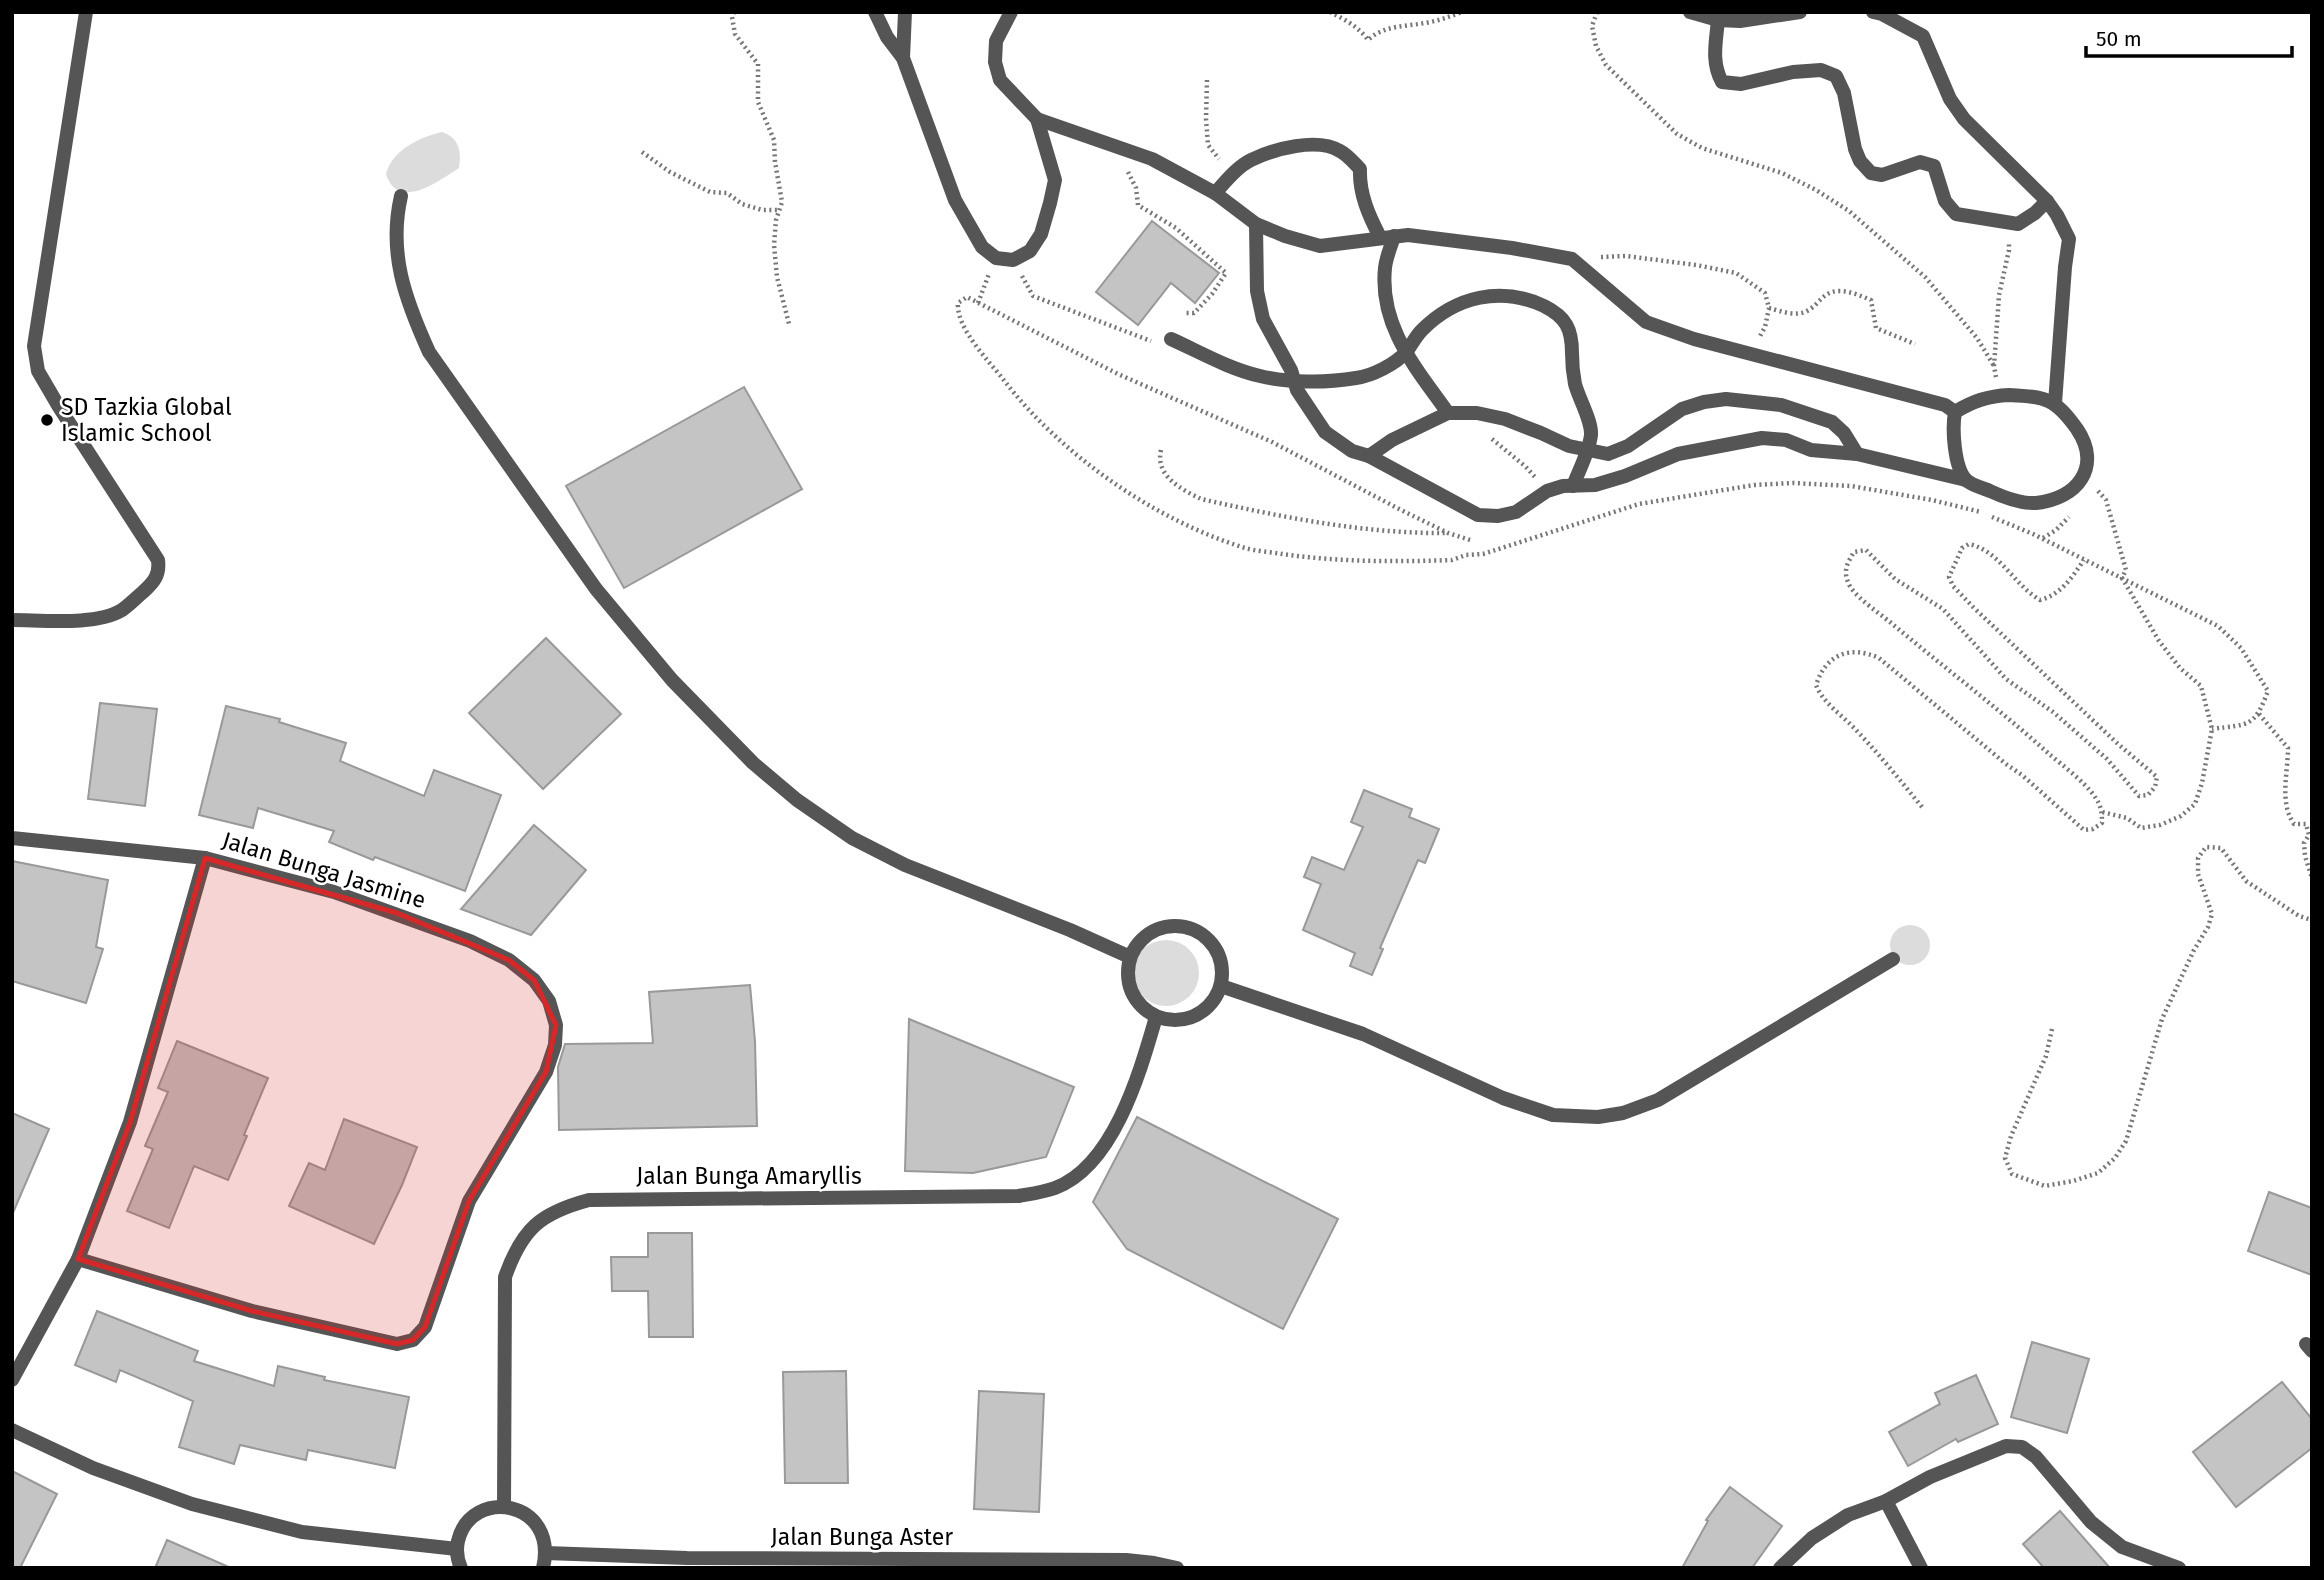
<svg xmlns="http://www.w3.org/2000/svg" width="2324" height="1580" font-family="'Fira Sans',sans-serif">
  <rect width="100%" height="100%" fill="#fff"/>
  <g fill="#dcdcdc">
    <path d="M 442,132 C 459,138 462,151 459,168 C 439,181 398,212 386,174 C 392,150 420,137 442,132 Z"/>
    <circle cx="1910" cy="945" r="20"/>
    <circle cx="1166" cy="973" r="33"/>
  </g>
  <g fill="#c4c4c4" stroke="#999" stroke-width="2">
    <path d="M 1152,221 L 1219,273 L 1195,303 L 1171,283 L 1138,325 L 1096,292 Z"/>
    <path d="M 744,387 L 802,489 L 624,588 L 566,486 Z"/>
    <path d="M 546,638 L 621,714 L 543,789 L 469,713 Z"/>
    <path d="M 100,703 L 157,709 L 145,806 L 88,799 Z"/>
    <path d="M 226,706 L 280,719 L 279,722 L 346,743 L 340,761 L 424,796 L 434,770 L 501,795 L 465,891 L 375,857 L 373,860 L 329,842 L 334,831 L 258,808 L 253,828 L 199,815 Z"/>
    <path d="M 1364,790 L 1412,809 L 1409,817 L 1439,829 L 1425,863 L 1418,860 L 1380,948 L 1383,949 L 1372,975 L 1350,966 L 1355,953 L 1303,930 L 1321,884 L 1304,877 L 1312,857 L 1344,870 L 1363,827 L 1351,822 Z"/>
    <path d="M 534,825 L 586,870 L 531,935 L 461,909 Z"/>
    <path d="M 12,861 L 108,880 L 96,947 L 103,949 L 86,1003 L 12,981 Z"/>
    <path d="M 750,985 L 755,1041 L 757,1126 L 559,1130 L 558,1067 L 565,1044 L 653,1043 L 649,992 Z"/>
    <path d="M 909,1019 L 1074,1087 L 1046,1157 L 973,1173 L 905,1171 Z"/>
    <path d="M 177,1041 L 268,1078 L 244,1135 L 247,1136 L 228,1180 L 194,1166 L 169,1228 L 127,1211 L 153,1149 L 145,1146 L 168,1092 L 158,1088 Z"/>
    <path d="M 12,1113 L 49,1129 L 12,1215 Z"/>
    <path d="M 1137,1117 L 1338,1219 L 1283,1329 L 1127,1249 L 1093,1202 Z"/>
    <path d="M 344,1119 L 417,1147 L 402,1185 L 374,1244 L 289,1206 L 309,1163 L 325,1170 Z"/>
    <path d="M 2269,1192 L 2312,1208 L 2312,1275 L 2248,1251 Z"/>
    <path d="M 648,1233 L 692,1233 L 693,1337 L 649,1337 L 648,1291 L 612,1291 L 611,1257 L 648,1257 Z"/>
    <path d="M 97,1311 L 198,1351 L 194,1361 L 274,1386 L 278,1366 L 325,1377 L 324,1380 L 409,1397 L 395,1468 L 308,1450 L 306,1460 L 240,1445 L 234,1464 L 179,1447 L 193,1401 L 120,1370 L 116,1382 L 75,1365 Z"/>
    <path d="M 2032,1342 L 2089,1359 L 2067,1433 L 2011,1417 Z"/>
    <path d="M 846,1371 L 848,1483 L 785,1483 L 783,1372 Z"/>
    <path d="M 1976,1375 L 1998,1424 L 1958,1442 L 1956,1439 L 1908,1466 L 1889,1432 L 1940,1404 L 1935,1393 Z"/>
    <path d="M 2282,1382 L 2312,1419 L 2312,1448 L 2236,1507 L 2193,1452 Z"/>
    <path d="M 979,1391 L 1044,1394 L 1039,1512 L 974,1509 Z"/>
    <path d="M 12,1471 L 57,1494 L 20,1568 L 12,1568 Z"/>
    <path d="M 1730,1487 L 1782,1526 L 1752,1568 L 1682,1568 L 1708,1521 L 1706,1520 Z"/>
    <path d="M 2060,1511 L 2110,1568 L 2044,1568 L 2023,1544 Z"/>
    <path d="M 167,1540 L 231,1568 L 155,1568 Z"/>
  </g>
  <g fill="none" stroke-linecap="round" stroke-linejoin="round">
    <g stroke="#777" stroke-width="4.5" stroke-dasharray="2 3.5" stroke-linecap="butt">
      <path d="M 734,12 L 732,17 L 735,34 L 758,64 L 758,102 L 774,140 L 775,162 L 782,202 L 776,220 L 774,245 L 777,277 L 789,324"/>
      <path d="M 1330,12 C 1344,19 1359,27 1368,40 C 1385,24 1408,27 1430,22 C 1441,20 1451,16 1462,12"/>
      <path d="M 1597,12 L 1592,26 L 1596,46 L 1606,65 L 1677,134 L 1702,148 L 1782,173 L 1816,190 L 1849,211 L 1925,277 L 1977,338 L 1994,366"/>
      <path d="M 1207,80 L 1206,119 L 1208,145 L 1219,159"/>
      <path d="M 642,152 L 670,172 L 710,192 L 727,193 L 742,204 L 762,210 L 779,210"/>
      <path d="M 1128,172 L 1136,188 L 1138,205 L 1176,228 L 1226,273 L 1212,294 L 1194,313 L 1185,313"/>
      <path d="M 1601,257 L 1626,256 L 1696,265 L 1736,273 L 1765,293 L 1769,308 L 1765,327 L 1759,338"/>
      <path d="M 1022,276 L 1033,296 L 1151,341"/>
      <path d="M 978,303 L 989,274"/>
      <path d="M 1769,308 C 1780,311 1796,317 1807,311 C 1820,304 1823,291 1839,291 C 1850,291 1861,296 1871,300 L 1876,328 L 1915,344"/>
      <path d="M 1996,377 L 1994,366 L 1999,295 L 2009,250 L 2009,241"/>
      <path d="M 1492,439 L 1525,466 L 1535,477"/>
      <path d="M 1161,450 C 1155,476 1181,489 1201,499 C 1282,517 1364,534 1447,533"/>
      <path d="M 2098,491 L 2106,500 L 2126,570 L 2122,578 L 2159,641 L 2180,668 L 2201,686 L 2212,729 L 2202,783 L 2195,804 L 2181,816 L 2160,825 L 2141,828 L 2127,818 L 2102,812"/>
      <path d="M 1992,517 L 2033,534 L 2218,626 L 2241,648 L 2268,691 C 2254,728 2249,724 2212,729"/>
      <path d="M 2043,538 L 2056,530 L 2069,517"/>
      <path d="M 1470,540 L 1448,533 L 1401,510 L 1272,442 L 1118,374 L 967,297 L 958,303 C 956,328 988,360 1003,379 C 1060,454 1154,520 1245,548 C 1256,551 1270,552 1282,554 C 1338,562 1395,562 1452,560 L 1466,555 L 1483,554 L 1639,504 L 1754,485 L 1793,483 L 1851,486 L 1932,500 L 1981,512"/>
      <path d="M 2259,714 L 2288,748 C 2288,772 2279,803 2294,824 L 2306,824 L 2309,835 L 2304,843 L 2305,856 L 2312,878"/>
      <path d="M 1922,807 C 1900,780 1879,754 1855,729 C 1842,715 1823,703 1816,685 C 1826,654 1850,645 1879,658 L 2006,764 L 2022,775 L 2084,830 L 2093,829 L 2102,823 C 2102,813 2101,805 2095,797 C 2085,782 2062,765 2048,753 C 1997,707 1942,666 1890,622 C 1879,613 1852,595 1848,582 C 1843,570 1848,562 1854,552 L 1866,550 L 1895,579 L 1943,609 L 2006,679 L 2053,712 L 2107,759 L 2139,796 L 2148,795 L 2155,787 L 2157,777 L 2118,744 L 1973,607 L 1953,586 L 1949,577 L 1962,548 L 1969,544 C 2000,551 2014,585 2040,600 C 2062,594 2072,577 2084,560"/>
      <path d="M 2052,1029 L 2046,1056 L 2011,1136 L 2005,1158 L 2012,1174 L 2045,1186 L 2073,1181 L 2098,1173 L 2115,1158 L 2126,1141 L 2162,1019 L 2194,950 L 2208,927 L 2212,914 L 2198,874 L 2198,858 L 2206,847 L 2221,848 L 2246,881 L 2299,916 L 2312,920"/>
    </g>
    <g stroke="#555" stroke-width="14">
      <path d="M 875,12 L 887,37 L 903,58 L 955,200 L 982,247 L 996,258 L 1013,260 L 1030,251 L 1041,234 L 1050,203 L 1055,180 L 1037,119"/>
      <path d="M 1011,12 L 996,41 L 995,62 L 1000,80 L 1037,119 L 1152,159 L 1215,193 L 1256,224 L 1285,236 L 1320,246 L 1408,235 L 1512,248 L 1572,259 L 1646,322 L 1694,339 L 1945,405 L 1955,412"/>
      <path d="M 1690,12 L 1718,20 L 1740,21 L 1800,12"/>
      <path d="M 1873,12 L 1882,14 L 1923,36 L 1950,99 L 1964,119 L 2047,201 L 2057,215 L 2069,239 L 2065,267 L 2055,403"/>
      <path d="M 1718,20 C 1716,42 1711,62 1722,82 L 1741,84 L 1793,72 L 1821,70 L 1836,76 L 1844,93 L 1855,149 L 1860,161 L 1871,173 L 1882,175 L 1920,162 L 1934,166 L 1945,201 L 1956,214 L 2018,224 L 2035,213 L 2047,201"/>
      <path d="M 903,58 L 905,12"/>
      <path d="M 1215,193 C 1226,181 1237,167 1251,160 C 1274,149 1317,137 1340,151 C 1348,155 1354,163 1360,169 C 1359,194 1369,216 1380,237"/>
      <path d="M 1256,224 L 1257,291 L 1263,319 L 1291,370 L 1297,390 L 1325,432 L 1352,451 L 1369,456 L 1478,515 L 1498,516 L 1516,512 L 1547,491 L 1563,486 L 1595,485 L 1625,476 L 1678,454 L 1762,438 L 1786,440 L 1811,450 L 1857,454 L 1966,480"/>
      <path d="M 1394,236 C 1391,247 1386,257 1385,268 C 1379,327 1417,369 1448,413"/>
      <path d="M 1171,339 C 1200,352 1229,369 1260,376 C 1289,383 1326,383 1356,378 C 1372,376 1396,364 1407,351 C 1412,344 1416,336 1422,330 C 1456,296 1501,286 1544,306 C 1566,317 1572,329 1572,353 C 1572,363 1573,374 1575,384 C 1579,399 1592,421 1591,435 C 1589,452 1579,470 1573,486"/>
      <path d="M 2009,395 C 2046,397 2055,398 2077,429 C 2102,466 2078,499 2036,503 C 2022,504 2003,497 1990,491 C 1983,488 1971,485 1966,480 C 1954,467 1952,429 1955,412 C 1973,401 1988,396 2009,395 Z"/>
      <path d="M 1369,456 L 1392,440 L 1448,413 L 1477,413 L 1505,419 L 1541,433 L 1569,446 L 1608,454 L 1628,446 L 1682,409 L 1704,402 L 1726,399 L 1781,405 L 1832,422 L 1844,433 L 1857,454"/>
    </g>
    <g stroke="#555" stroke-width="14">
      <path d="M 401,196 C 388,253 405,299 429,352 L 596,589 L 672,680 L 753,763 L 797,800 L 852,838 L 905,865 L 1070,930 L 1130,957"/>
      <path d="M 12,620 C 42,620 96,626 122,610 C 129,605 136,598 143,592 C 154,582 160,575 158,560 L 59,407 L 38,371 L 34,346 L 86,12"/>
      <path d="M 12,838 L 205,858 L 334,892 L 470,941 L 509,960 L 534,980 L 549,1001 L 556,1025 L 555,1045 L 546,1072 L 469,1201 L 425,1327 L 413,1340 L 397,1344 L 252,1311 L 78,1259"/>
      <circle cx="1175" cy="973" r="47"/>
      <path d="M 1221,986 L 1363,1034 L 1503,1098 L 1553,1115 L 1598,1117 L 1623,1113 L 1658,1100 L 1893,959"/>
      <path d="M 2306,1344 L 2312,1351"/>
      <path d="M 12,1380 L 78,1259 L 130,1122 L 205,858"/>
      <path d="M 12,1430 L 93,1468 L 192,1504 L 302,1532 L 457,1549"/>
      <path d="M 1886,1501 L 1921,1568"/>
      <path d="M 504,1507 L 505,1277 C 522,1229 540,1213 589,1200 L 1019,1196 C 1030,1194 1044,1192 1055,1188 C 1114,1166 1140,1072 1156,1017"/>
      <path d="M 546,1553 L 687,1558 L 1126,1560 L 1154,1563 L 1177,1568"/>
      <path d="M 461,1568 C 457,1559 456,1550 458,1541 C 471,1486 559,1500 543,1568"/>
      <path d="M 1780,1568 L 1812,1538 L 1848,1515 L 1886,1501 L 1930,1477 L 2006,1446 L 2022,1447 L 2036,1457 L 2091,1522 L 2122,1547 L 2179,1568"/>
    </g>
  </g>
  <path fill="#d62828" fill-opacity="0.2" stroke="#d62828" stroke-width="5" stroke-linejoin="round" d="M 205,858 L 397,913 L 509,960 L 534,980 L 556,1025 L 546,1072 L 469,1201 L 425,1327 L 413,1340 L 397,1344 L 252,1311 L 78,1259 L 130,1122 Z"/>
  <circle fill="#000" stroke="#fff" stroke-width="2.5" cx="47" cy="420" r="7"/>
  <g text-anchor="middle" stroke-width="5" stroke-linejoin="round" paint-order="stroke">
    <g font-size="23" fill="#000" stroke="#fff" text-anchor="start">
      <text x="61" y="415">SD Tazkia Global<tspan x="61" dy="26">Islamic School</tspan></text>
    </g>
    <g font-size="23" fill="#000" stroke="#fff">
      <text transform="translate(324 870) rotate(17)" y="8">Jalan Bunga Jasmine</text>
      <text x="749" y="1184">Jalan Bunga Amaryllis</text>
      <text x="862" y="1545">Jalan Bunga Aster</text>
    </g>
  </g>
  <rect width="2324" height="1580" fill="none" stroke="#000000" stroke-width="28"/>
  <path d="M2086 46v10h206v-10" fill="none" stroke="#000000" stroke-width="3.5"/>
  <text x="2096" y="46" font-size="21" fill="#000000" stroke="#ffffff" stroke-width="5" paint-order="stroke">50 m</text>
</svg>
